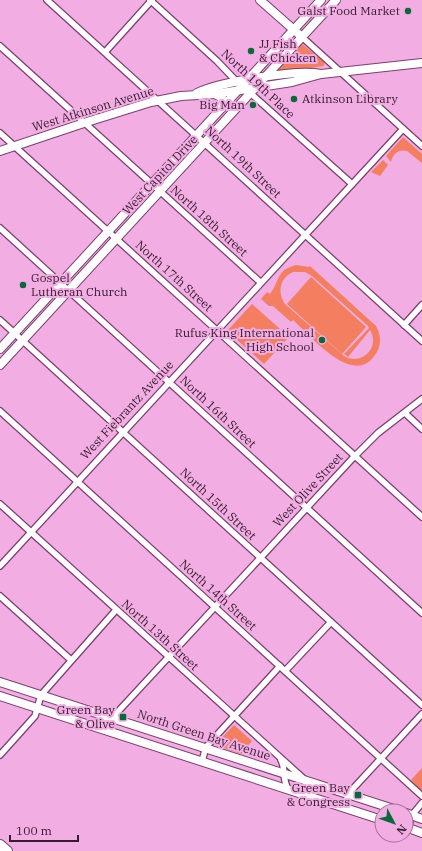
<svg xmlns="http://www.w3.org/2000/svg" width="422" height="851" font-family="'IBM Plex Serif',serif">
  <rect width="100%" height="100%" fill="#f2aee2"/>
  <g fill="#f37e60" fill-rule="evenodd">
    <path d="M 302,44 L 324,62 L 324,66 L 277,73 L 276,72 Z"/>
    <path d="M 403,137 L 422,154 L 422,163 L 407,151 C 399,149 393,153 391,162 L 386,156 Z"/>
    <path d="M 383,160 L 388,165 L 380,176 L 371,172 Z"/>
    <path d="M 296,265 L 309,267 L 310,266 L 376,326 C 381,335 382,346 375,355 C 353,388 311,336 293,320 L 291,322 L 273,306 L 269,306 L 261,299 L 267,292 L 270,294 C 280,281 276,270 296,265 ZM 293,272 L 305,272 L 312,276 L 368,326 L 369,328 L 344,354 L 348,357 L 370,330 C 381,348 361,366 344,356 L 285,304 C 277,292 280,278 293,272 Z"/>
    <path d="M 311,277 L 366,327 L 342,354 L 287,304 Z"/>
    <path d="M 252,304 L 289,337 L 264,364 L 227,331 Z"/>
    <path d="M 234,725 L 252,741 L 241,754 L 215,745 Z"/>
    <path d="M 422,768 L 422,792 L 411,780 Z"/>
  </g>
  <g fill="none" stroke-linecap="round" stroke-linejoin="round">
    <defs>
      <g id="street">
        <path d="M 47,0 L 422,341"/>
        <path d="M 150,0 L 217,61 L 238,83"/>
        <path d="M 302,37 L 422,146"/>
        <path d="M 0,46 L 260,282"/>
        <path d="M 106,51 L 152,0"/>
        <path d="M 248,91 L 352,184"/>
        <path d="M 0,133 L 422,517"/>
        <path d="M 0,228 L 422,613"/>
        <path d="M 0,320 L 422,705"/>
        <path d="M 404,325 L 422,305"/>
        <path d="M 0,411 L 422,796"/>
        <path d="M 405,413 L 422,429"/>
        <path d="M 0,504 L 304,779"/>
        <path d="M 0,566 L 403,129"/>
        <path d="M 0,596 L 71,660"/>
        <path d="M 285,671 L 331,622"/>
        <path d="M 108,731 L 113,717 L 352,459 L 378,433 L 422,399"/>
        <path d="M 0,755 L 35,716 L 41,695 L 116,610"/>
        <path d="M 281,760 C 286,769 282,779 288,789"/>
        <path d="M 202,761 L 206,747 L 280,666"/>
        <path d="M 344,807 L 349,793 L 422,714"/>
        <path d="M 408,828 L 412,815 L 422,803"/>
      </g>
      <g id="secondary">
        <path d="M 260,0 L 302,37"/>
        <path d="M 197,93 C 221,82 296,69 321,74"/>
        <path d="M 0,151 L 90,121 L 151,102 L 181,96 L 215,94 L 292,82 L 321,74 L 422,63"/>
      </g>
      <g id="primary">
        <path d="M 215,94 L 222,98 L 222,108"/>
        <path d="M 0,349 L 321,0"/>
        <path d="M 0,365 L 336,0"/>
        <path d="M 0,682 L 400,811"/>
        <path d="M 0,696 L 382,820"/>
        <path d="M 406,813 L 422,819"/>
        <path d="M 406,827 L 422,833"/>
      </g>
      <path id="highway" d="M 0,845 L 7,851"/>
    </defs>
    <use href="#street" stroke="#7a3f6e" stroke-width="8"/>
    <use href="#secondary" stroke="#7a3f6e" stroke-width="10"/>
    <use href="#primary" stroke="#7a3f6e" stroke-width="10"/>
    <use href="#highway" stroke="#7a3f6e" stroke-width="12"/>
    <use href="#street" stroke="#fff" stroke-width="5.5"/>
    <use href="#secondary" stroke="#fff" stroke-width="8"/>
    <use href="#primary" stroke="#fff" stroke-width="8"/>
    <use href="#highway" stroke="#fff" stroke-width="10"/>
  </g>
  <g fill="#0b683c" stroke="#f2aee2" stroke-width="1.5">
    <circle cx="408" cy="11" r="4"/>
    <circle cx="251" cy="51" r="4"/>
    <circle cx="294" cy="99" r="4"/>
    <circle cx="253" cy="105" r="4"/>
    <circle cx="23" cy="285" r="4"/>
    <circle cx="322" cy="340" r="4"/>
    <rect x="119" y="713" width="8" height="8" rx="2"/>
    <rect x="354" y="791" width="8" height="8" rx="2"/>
  </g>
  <g text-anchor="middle" stroke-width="4" stroke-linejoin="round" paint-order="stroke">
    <g font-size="12" fill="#351b2f" stroke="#f2aee2" text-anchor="end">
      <text x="400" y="15">Galst Food Market</text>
      <text x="259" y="48" text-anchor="start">JJ Fish<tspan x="259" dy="14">&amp; Chicken</tspan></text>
      <text x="302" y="103" text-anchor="start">Atkinson Library</text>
      <text x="245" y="109">Big Man</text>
      <text x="31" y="282" text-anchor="start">Gospel<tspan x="31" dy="14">Lutheran Church</tspan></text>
      <text x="314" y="337">Rufus King International<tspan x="314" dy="14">High School</tspan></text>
      <text x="115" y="714">Green Bay<tspan x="115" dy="14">&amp; Olive</tspan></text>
      <text x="350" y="792">Green Bay<tspan x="350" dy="14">&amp; Congress</tspan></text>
    </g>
    <g font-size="12" fill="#351b2f" stroke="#f2aee2">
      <text transform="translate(258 84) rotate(43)" y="4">North 19th Place</text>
      <text transform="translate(93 109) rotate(-17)" y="4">West Atkinson Avenue</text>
      <text transform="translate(243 162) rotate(43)" y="4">North 19th Street</text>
      <text transform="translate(160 175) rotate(-47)" y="4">West Capitol Drive</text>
      <text transform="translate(209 221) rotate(42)" y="4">North 18th Street</text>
      <text transform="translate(174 276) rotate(42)" y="4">North 17th Street</text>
      <text transform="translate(127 410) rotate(-47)" y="4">West Fiebrantz Avenue</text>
      <text transform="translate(218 412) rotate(43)" y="4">North 16th Street</text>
      <text transform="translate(308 490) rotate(-47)" y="4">West Olive Street</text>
      <text transform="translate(218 504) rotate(43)" y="4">North 15th Street</text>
      <text transform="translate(218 595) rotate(42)" y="4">North 14th Street</text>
      <text transform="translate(160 635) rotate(42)" y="4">North 13th Street</text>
      <text transform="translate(204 735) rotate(18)" y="4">North Green Bay Avenue</text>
    </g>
  </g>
  <g transform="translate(394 823) rotate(131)"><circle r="19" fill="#f2aee2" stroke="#a6739a"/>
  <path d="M0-3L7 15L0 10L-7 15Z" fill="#0b683c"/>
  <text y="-6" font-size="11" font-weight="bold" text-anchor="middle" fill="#351b2f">N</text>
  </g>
  <path d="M10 835v6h68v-6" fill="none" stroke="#351b2f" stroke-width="2"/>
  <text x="16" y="835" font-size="12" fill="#351b2f" stroke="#f2aee2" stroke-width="3" paint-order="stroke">100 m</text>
</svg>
